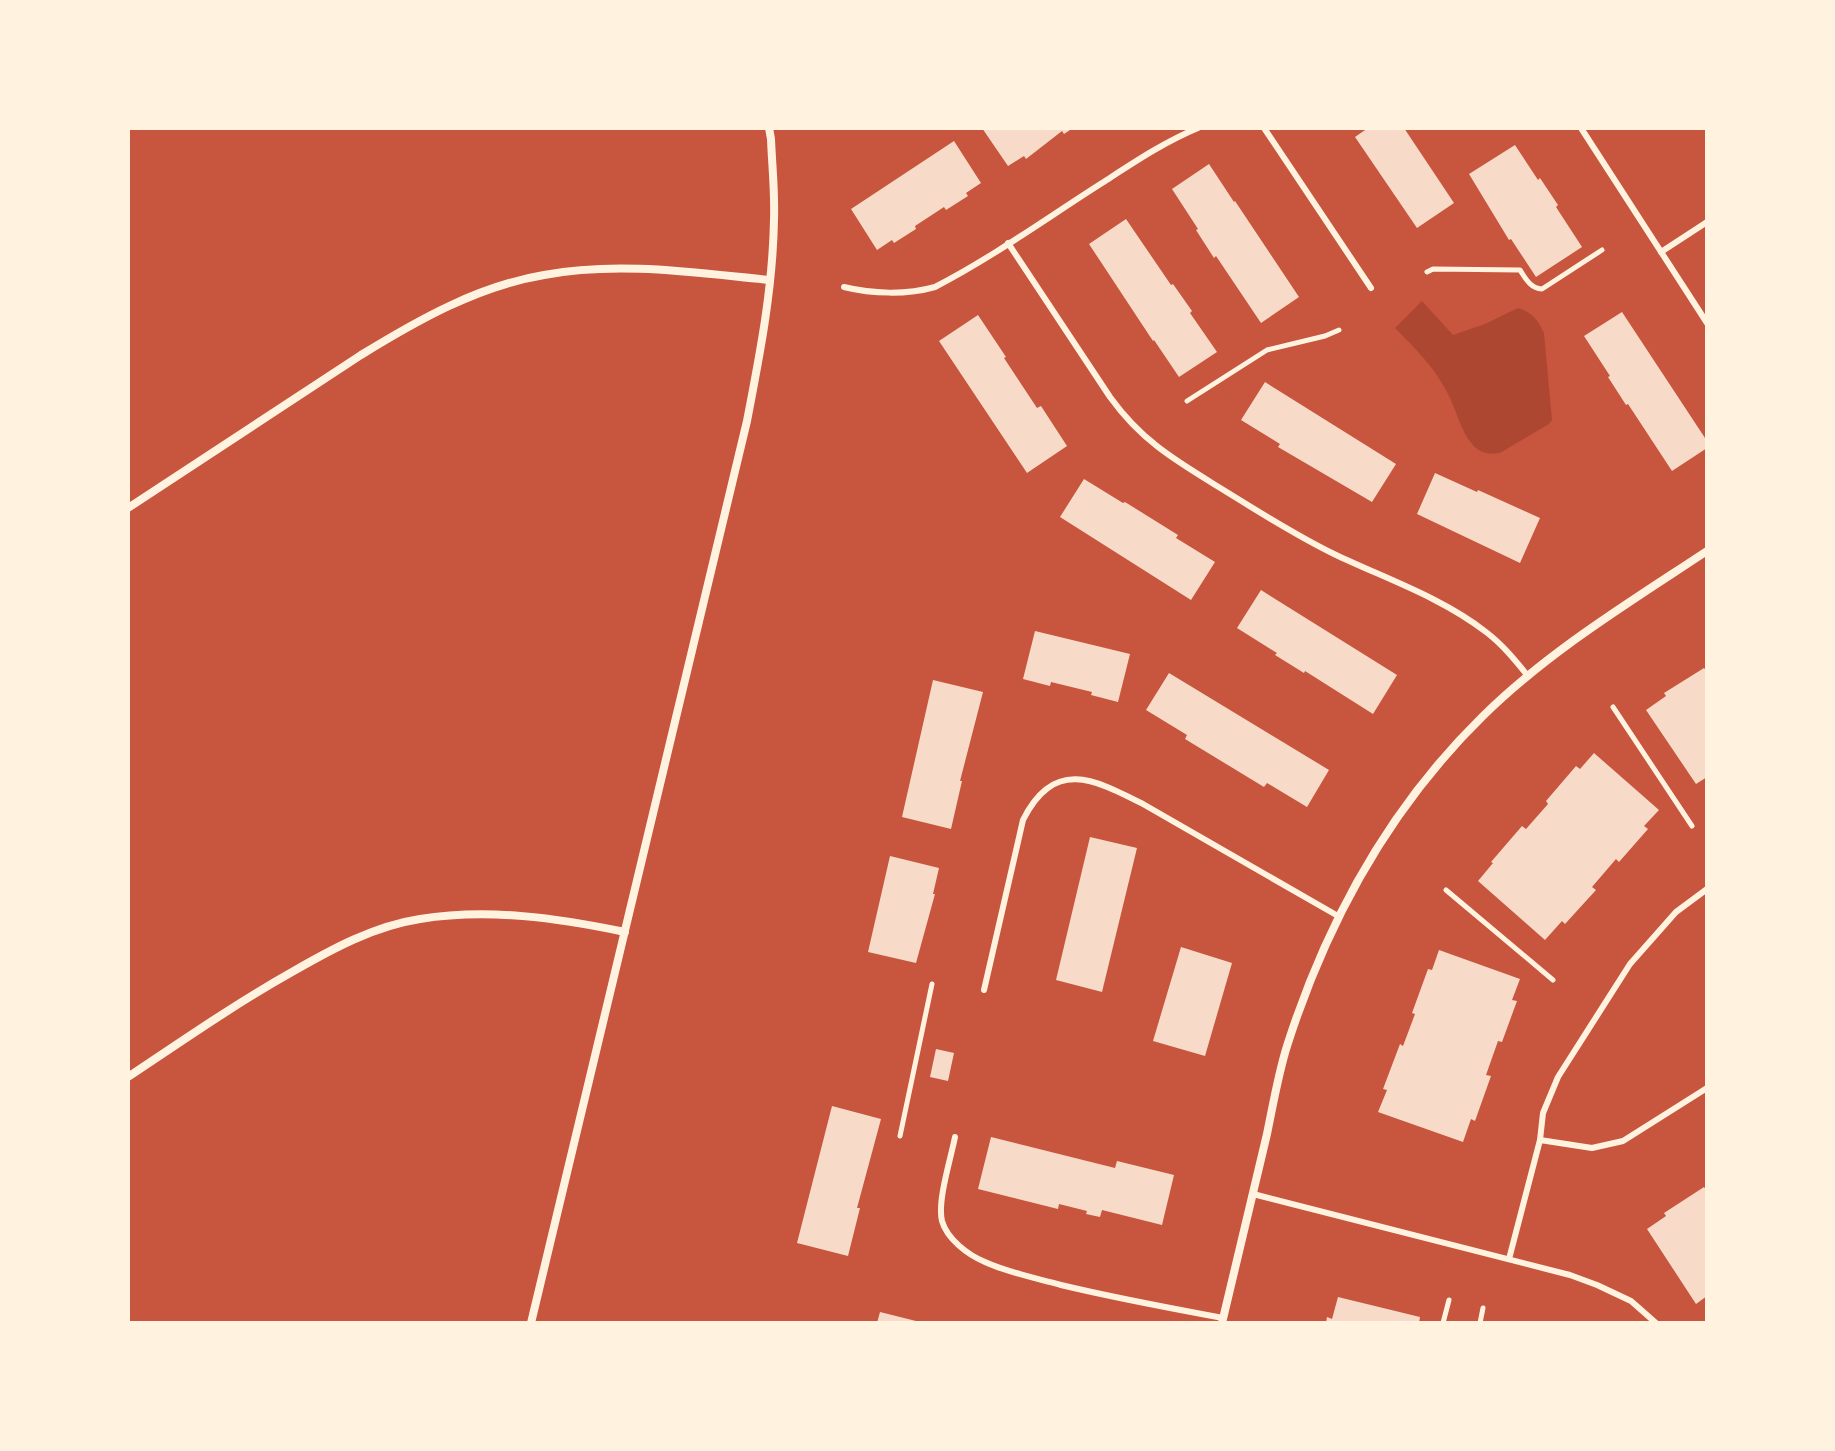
<svg xmlns="http://www.w3.org/2000/svg" width="1835" height="1451" font-family="'Exo 2',sans-serif">
  <rect width="100%" height="100%" fill="#c8553d"/>
  <path fill="#ae4732" d="M 1422,301 L 1453,335 L 1485,324 L 1518,308 C 1532,312 1538,320 1544,333 L 1552,420 L 1549,424 L 1500,453 C 1490,455 1479,453 1472,444 C 1460,430 1456,408 1447,392 C 1434,367 1415,348 1395,328 Z"/>
  <g fill="#f7dbc8">
    <path d="M 982,128 L 1073,128 L 1064,134 L 1062,131 L 1026,159 L 1024,156 L 1008,166 Z"/>
    <path d="M 1368,128 L 1404,128 L 1454,203 L 1417,228 L 1355,137 Z"/>
    <path d="M 954,141 L 981,183 L 966,193 L 968,196 L 946,210 L 944,207 L 915,226 L 916,229 L 894,243 L 892,240 L 877,250 L 851,209 Z"/>
    <path d="M 1515,145 L 1538,180 L 1540,178 L 1558,205 L 1556,207 L 1582,247 L 1536,277 L 1511,239 L 1509,240 L 1469,174 Z"/>
    <path d="M 1209,164 L 1234,202 L 1235,201 L 1299,297 L 1261,323 L 1216,256 L 1214,258 L 1196,230 L 1198,229 L 1172,189 Z"/>
    <path d="M 1126,219 L 1171,285 L 1173,284 L 1192,311 L 1190,313 L 1217,352 L 1179,377 L 1154,340 L 1153,341 L 1089,244 Z"/>
    <path d="M 1622,312 L 1707,441 L 1707,448 L 1672,471 L 1628,404 L 1626,405 L 1608,377 L 1610,376 L 1584,336 Z"/>
    <path d="M 978,315 L 1006,357 L 1004,358 L 1037,408 L 1041,406 L 1067,446 L 1027,473 L 939,341 Z"/>
    <path d="M 1265,382 L 1396,464 L 1372,502 L 1278,447 L 1280,444 L 1241,420 Z"/>
    <path d="M 1435,473 L 1477,492 L 1478,490 L 1540,518 L 1520,563 L 1417,514 Z"/>
    <path d="M 1084,479 L 1123,503 L 1125,502 L 1178,535 L 1176,538 L 1215,562 L 1191,600 L 1060,517 Z"/>
    <path d="M 1261,590 L 1397,675 L 1373,714 L 1305,671 L 1304,673 L 1275,655 L 1277,653 L 1237,628 Z"/>
    <path d="M 1035,631 L 1130,654 L 1118,702 L 1091,695 L 1092,692 L 1051,682 L 1050,686 L 1023,679 Z"/>
    <path d="M 1704,668 L 1707,672 L 1707,777 L 1696,784 L 1646,710 L 1666,696 L 1664,693 Z"/>
    <path d="M 1169,673 L 1329,770 L 1307,807 L 1267,783 L 1264,787 L 1185,739 L 1187,735 L 1146,710 Z"/>
    <path d="M 933,680 L 983,692 L 960,781 L 962,781 L 951,829 L 902,817 Z"/>
    <path d="M 1594,753 L 1659,810 L 1644,826 L 1648,829 L 1619,862 L 1616,859 L 1592,887 L 1596,890 L 1565,924 L 1562,921 L 1545,940 L 1478,881 L 1493,863 L 1491,862 L 1522,826 L 1526,829 L 1548,804 L 1546,801 L 1576,766 L 1580,769 Z"/>
    <path d="M 1090,837 L 1137,848 L 1102,992 L 1056,980 Z"/>
    <path d="M 890,856 L 939,868 L 933,894 L 935,894 L 916,963 L 868,952 Z"/>
    <path d="M 1181,947 L 1232,963 L 1205,1056 L 1153,1041 Z"/>
    <path d="M 1439,950 L 1520,979 L 1512,1000 L 1517,1001 L 1502,1042 L 1498,1041 L 1486,1075 L 1491,1076 L 1475,1121 L 1471,1119 L 1463,1142 L 1378,1112 L 1387,1090 L 1383,1089 L 1400,1044 L 1403,1046 L 1415,1014 L 1412,1013 L 1428,969 L 1432,970 Z"/>
    <path d="M 936,1049 L 954,1053 L 948,1081 L 930,1077 Z"/>
    <path d="M 832,1106 L 881,1119 L 857,1208 L 860,1208 L 848,1256 L 797,1243 Z"/>
    <path d="M 991,1137 L 1115,1168 L 1117,1161 L 1174,1175 L 1162,1225 L 1102,1210 L 1100,1217 L 1086,1214 L 1087,1211 L 1059,1204 L 1058,1209 L 978,1189 Z"/>
    <path d="M 1704,1187 L 1707,1191 L 1707,1296 L 1696,1304 L 1647,1229 L 1666,1216 L 1664,1213 Z"/>
    <path d="M 1338,1297 L 1420,1317 L 1419,1323 L 1326,1323 L 1327,1317 L 1332,1319 Z"/>
    <path d="M 880,1312 L 920,1322 L 920,1323 L 877,1323 Z"/>
  </g>
  <g fill="none" stroke-linecap="round" stroke-linejoin="round">
    <g stroke="#fff3e0" stroke-width="5">
      <path d="M 1427,272 L 1433,269 L 1520,270 C 1526,279 1530,288 1542,289 L 1602,250"/>
      <path d="M 1187,401 L 1267,350 L 1325,336 L 1339,330"/>
      <path d="M 1613,707 L 1692,826"/>
      <path d="M 1446,890 L 1553,980"/>
      <path d="M 900,1136 L 932,984"/>
      <path d="M 1443,1323 L 1449,1300"/>
      <path d="M 1480,1323 L 1483,1308"/>
    </g>
    <g stroke="#fff3e0" stroke-width="6">
      <path d="M 1264,128 L 1371,288"/>
      <path d="M 1581,128 L 1707,323"/>
      <path d="M 1008,243 L 1110,397 C 1141,440 1173,459 1217,486 C 1256,510 1293,534 1334,554 C 1384,578 1441,597 1486,632 C 1502,644 1515,660 1528,676"/>
      <path d="M 1661,252 L 1707,222"/>
      <path d="M 844,287 C 872,294 907,295 935,287 C 993,257 1047,218 1102,183 C 1133,163 1164,142 1198,128"/>
      <path d="M 984,990 L 1023,820 C 1054,758 1094,779 1143,804 L 1338,916"/>
      <path d="M 955,1137 C 951,1158 937,1201 942,1221 C 947,1239 968,1255 985,1262 C 1009,1273 1036,1278 1061,1285 C 1115,1298 1169,1308 1223,1318"/>
      <path d="M 1540,1140 L 1592,1148 L 1623,1141 L 1707,1088"/>
      <path d="M 1253,1194 L 1570,1275 L 1597,1285 L 1631,1301 L 1656,1323"/>
      <path d="M 1509,1259 L 1540,1140 L 1543,1113 L 1558,1077 L 1630,964 L 1676,912 L 1707,889"/>
    </g>
    <g stroke="#fff3e0" stroke-width="8">
      <path d="M 128,508 L 361,355 C 418,320 478,286 544,275 C 619,261 696,273 770,280"/>
      <path d="M 128,1077 C 182,1041 235,1004 292,972 C 332,949 374,926 420,919 C 488,908 558,918 625,932"/>
      <path d="M 531,1323 L 747,421 C 760,354 773,287 774,219 C 775,192 772,165 771,139 L 769,128"/>
      <path d="M 1222,1323 C 1237,1260 1252,1197 1267,1134 C 1273,1105 1278,1075 1287,1046 C 1327,921 1389,808 1483,716 C 1549,651 1630,602 1707,551"/>
    </g>
  </g>
  <rect width="1835" height="1451" fill="none" stroke="#fff3e0" stroke-width="260"/>
</svg>
